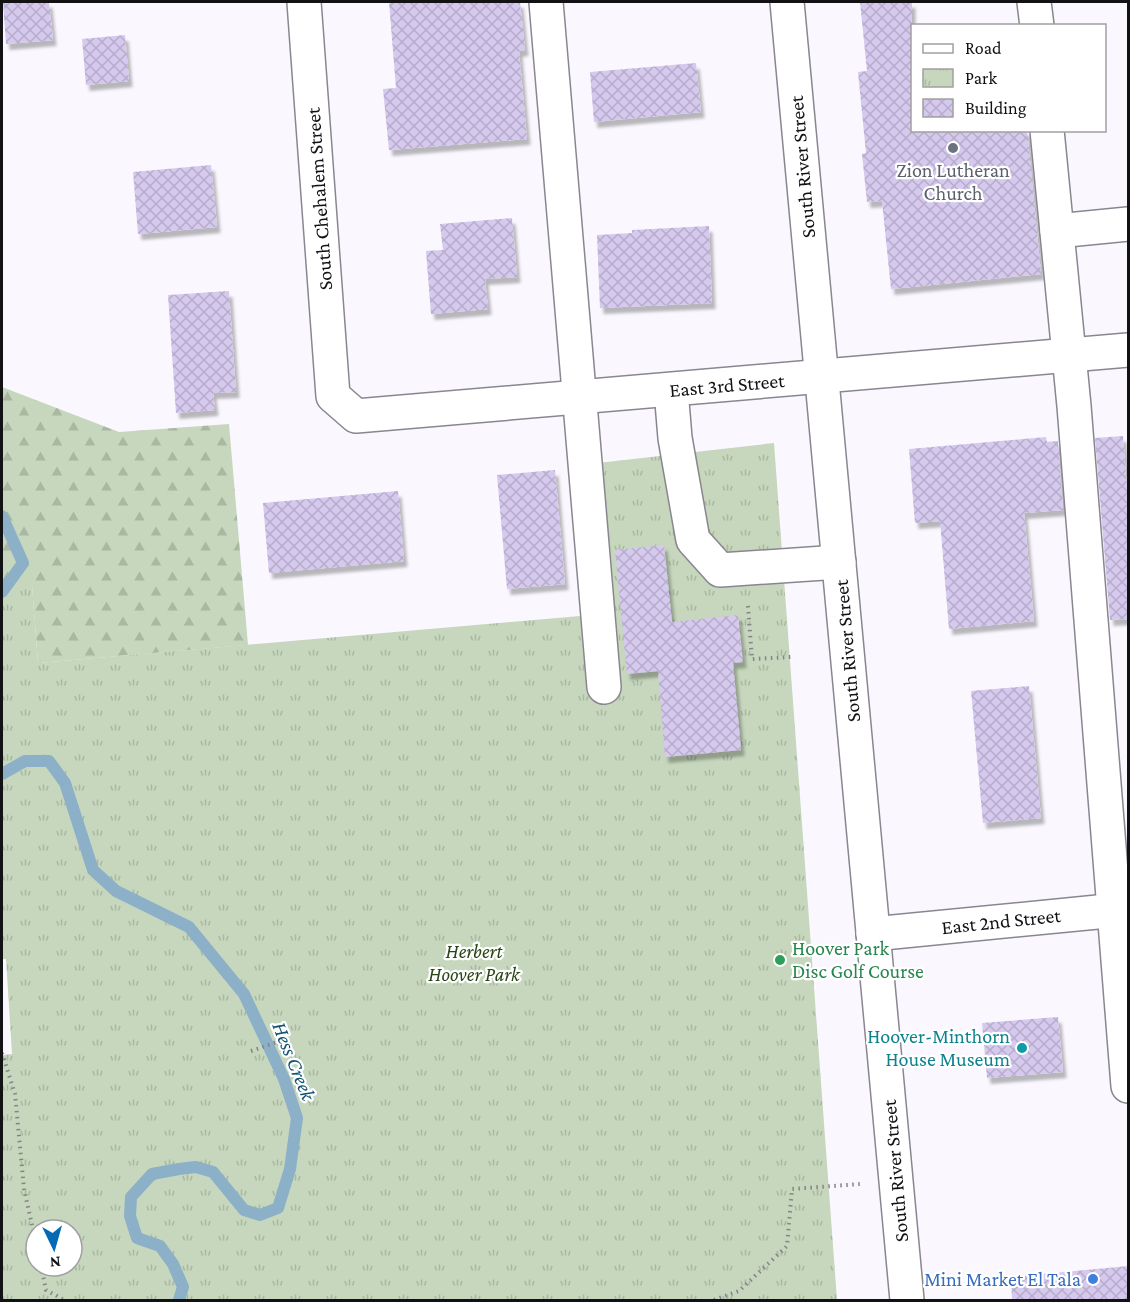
<svg xmlns="http://www.w3.org/2000/svg" width="1130" height="1302" font-family="'Crimson Pro',serif">
  <defs>
    <pattern id="forest-firs" width="22" height="20" patternUnits="userSpaceOnUse" patternTransform="scale(1.5)"><rect width="22" height="20" fill="#c6d7bd"/><path d="M5 1l3.5 6h-7zM16 11l3.5 6h-7z" fill="#a9b8a2"/></pattern>
    <pattern id="park-tufts" width="24" height="20" patternUnits="userSpaceOnUse" patternTransform="scale(1.5)"><rect width="24" height="20" fill="#c6d7bd"/><path d="M3 7l-1-3M5 7V3M7 7l1-3M15 17l-1-3M17 17v-4M19 17l1-3" fill="none" stroke="#a9b8a2"/></pattern>
    <pattern id="building-cross-hatch" width="8" height="8" patternUnits="userSpaceOnUse" patternTransform="scale(1.5)"><rect width="8" height="8" fill="#d6c9ee"/><path d="M0 0l8 8M0 8l8-8" fill="none" stroke="#b7accb"/></pattern>
    <filter id="shadow"><feDropShadow dx="3.5" dy="6" stdDeviation="1.5" flood-color="#0004"/></filter>
  </defs>
  <rect width="100%" height="100%" fill="#faf8fe"/>
  <path fill="url(#forest-firs)" d="M 2,387 L 119,432 L 229,424 L 248,645 L 38,663 L 32,585 L 2,587 Z"/>
  <path fill="url(#park-tufts)" fill-rule="evenodd" d="M 774,443 L 837,1300 L 2,1300 L 2,1055 L 12,1054 L 6,959 L 2,959 L 2,587 L 32,584 L 38,663 L 603,614 L 589,464 ZM 36,1230 L 72,1230 L 72,1266 L 36,1266 Z"/>
  <g fill="none" stroke-linecap="round" stroke-linejoin="round">
    <g stroke="#8bb0c7" stroke-width="12">
      <path d="M 2,516 L 23,563 L 2,592"/>
      <path d="M 2,774 L 25,761 L 49,761 L 65,783 L 93,870 L 116,891 L 189,927 L 244,994 L 284,1079 L 297,1118 L 290,1169 L 278,1208 L 260,1215 L 244,1210 L 213,1172 L 196,1167 L 179,1169 L 152,1174 L 131,1197 L 130,1216 L 137,1238 L 160,1246 L 173,1264 L 183,1287 L 179,1300"/>
    </g>
  </g>
  <g fill="url(#building-cross-hatch)" filter="url(#shadow)">
    <path d="M 3,2 L 49,2 L 53,40 L 6,44 Z"/>
    <path d="M 389,2 L 520,2 L 525,50 L 519,51 L 527,139 L 389,150 L 383,89 L 396,88 Z"/>
    <path d="M 860,2 L 912,2 L 912,130 L 1027,130 L 1041,274 L 891,289 L 882,201 L 867,202 L 862,154 L 866,153 L 858,72 L 867,71 Z"/>
    <path d="M 125,35 L 129,81 L 86,85 L 82,39 Z"/>
    <path d="M 696,63 L 701,112 L 594,122 L 590,72 Z"/>
    <path d="M 211,165 L 217,227 L 138,234 L 133,172 Z"/>
    <path d="M 512,218 L 517,277 L 485,279 L 488,309 L 431,314 L 426,251 L 443,250 L 440,224 Z"/>
    <path d="M 709,226 L 712,303 L 600,308 L 597,235 L 632,233 L 632,230 Z"/>
    <path d="M 229,291 L 236,392 L 213,393 L 215,410 L 176,413 L 168,295 Z"/>
    <path d="M 1123,436 L 1128,503 L 1128,619 L 1110,620 L 1095,438 Z"/>
    <path d="M 1046,437 L 1047,442 L 1058,441 L 1063,510 L 1024,513 L 1034,621 L 949,629 L 940,521 L 915,523 L 909,449 Z"/>
    <path d="M 555,470 L 565,584 L 507,589 L 497,475 Z"/>
    <path d="M 398,491 L 404,561 L 269,573 L 263,503 Z"/>
    <path d="M 664,545 L 672,622 L 738,615 L 743,662 L 733,663 L 741,750 L 665,757 L 658,671 L 627,674 L 615,550 Z"/>
    <path d="M 1029,686 L 1041,818 L 983,823 L 971,691 Z"/>
    <path d="M 1058,1017 L 1063,1072 L 987,1078 L 982,1023 Z"/>
    <path d="M 1128,1266 L 1128,1300 L 1012,1300 L 1011,1277 Z"/>
  </g>
  <g fill="none" stroke-linecap="round" stroke-linejoin="round">
    <defs>
      <g id="minor">
        <path d="M 304,2 L 333,396 L 356,416 L 1128,350"/>
        <path d="M 546,2 L 604,687"/>
        <path d="M 1034,2 L 1037,26"/>
        <path d="M 1047,130 L 1074,406 L 1128,1086"/>
        <path d="M 1057,231 L 1128,224"/>
        <path d="M 671,390 L 675,438 L 693,540 L 720,570 L 839,562"/>
        <path d="M 873,934 L 1128,909"/>
      </g>
      <path id="major" d="M 787,2 L 907,1300"/>
    </defs>
    <use href="#minor" stroke="#89868f" stroke-width="36"/>
    <use href="#major" stroke="#89868f" stroke-width="36"/>
    <g stroke="#858488" stroke-width="4" stroke-dasharray="1.5 4.5" stroke-linecap="butt">
      <path d="M 748,606 L 752,659 L 791,657"/>
      <path d="M 251,1051 L 289,1038"/>
      <path d="M 2,1053 L 15,1094 L 24,1189 L 36,1243"/>
      <path d="M 41,1266 L 46,1290 L 64,1300"/>
      <path d="M 714,1300 L 739,1291 L 787,1246 L 792,1189 L 860,1184"/>
    </g>
    <use href="#minor" stroke="#fff" stroke-width="33"/>
    <use href="#major" stroke="#fff" stroke-width="33"/>
  </g>
  <circle fill="#6b7280" stroke="#fff" stroke-width="2" cx="953" cy="148" r="6"/>
  <circle fill="#2e9e5b" stroke="#fff" stroke-width="2" cx="780" cy="960" r="6"/>
  <circle fill="#0f9aa8" stroke="#fff" stroke-width="2" cx="1022" cy="1048" r="6"/>
  <circle fill="#3f7fe0" stroke="#fff" stroke-width="2" cx="1093" cy="1279" r="6"/>
  <g text-anchor="middle" stroke-width="4.5" stroke-linejoin="round" paint-order="stroke">
    <g font-size="20" fill="#121114" stroke="#fff">
      <text transform="translate(802 167) rotate(-95)" y="7">South River Street</text>
      <text transform="translate(319 199) rotate(-94)" y="7">South Chehalem Street</text>
      <text transform="translate(727 385) rotate(-5)" y="7">East 3rd Street</text>
      <text transform="translate(847 651) rotate(-95)" y="7">South River Street</text>
      <text transform="translate(1001 921) rotate(-6)" y="7">East 2nd Street</text>
      <text transform="translate(895 1171) rotate(-95)" y="7">South River Street</text>
    </g>
    <g font-size="20" fill="#5b616d" stroke="#fff">
      <text x="953" y="177">Zion Lutheran<tspan x="953" dy="23">Church</tspan></text>
    </g>
    <g font-size="20" fill="#27864d" stroke="#fff" text-anchor="start">
      <text x="792" y="955">Hoover Park<tspan x="792" dy="23">Disc Golf Course</tspan></text>
    </g>
    <g font-size="20" font-style="italic" fill="#284515" stroke="#fff">
      <text x="474" y="958">Herbert<tspan x="474" dy="23">Hoover Park</tspan></text>
    </g>
    <g font-size="20" fill="#0d838f" stroke="#fff" text-anchor="end">
      <text x="1010" y="1043">Hoover-Minthorn<tspan x="1010" dy="23">House Museum</tspan></text>
    </g>
    <g font-size="20" fill="#366cbe" stroke="#fff" text-anchor="end">
      <text x="1081" y="1286">Mini Market El Tala</text>
    </g>
    <g font-size="21" font-style="italic" fill="#0f5273" stroke="#fff">
      <text transform="translate(294 1061) rotate(68)" y="7">Hess Creek</text>
    </g>
  </g>
  <rect width="1130" height="1302" fill="none" stroke="#121114" stroke-width="6"/>
  <rect x="911" y="24" width="195" height="108" fill="#ffffff" stroke="#a0a0a1" stroke-width="1.5"/>
  <rect x="923" y="44" width="30" height="9" fill="#ffffff" stroke="#a0a0a1" stroke-width="1.5"/>
  <text x="965" y="54" font-size="18" fill="#121114">Road</text>
  <rect x="923" y="69" width="30" height="18" fill="url(#park-tufts)" stroke="#a0a0a1" stroke-width="1.5"/>
  <text x="965" y="84" font-size="18" fill="#121114">Park</text>
  <rect x="923" y="99" width="30" height="18" fill="url(#building-cross-hatch)" stroke="#a0a0a1" stroke-width="1.5"/>
  <text x="965" y="114" font-size="18" fill="#121114">Building</text>
  <g transform="translate(54 1248) rotate(175)"><circle r="28" fill="#ffffff" stroke="#a0a0a1" stroke-width="1.5"/>
  <path d="M0-4.5L10 22L0 15L-10 22Z" fill="#0569b5"/>
  <text y="-9" font-size="16" font-weight="bold" text-anchor="middle" fill="#121114">N</text>
  </g>
</svg>
